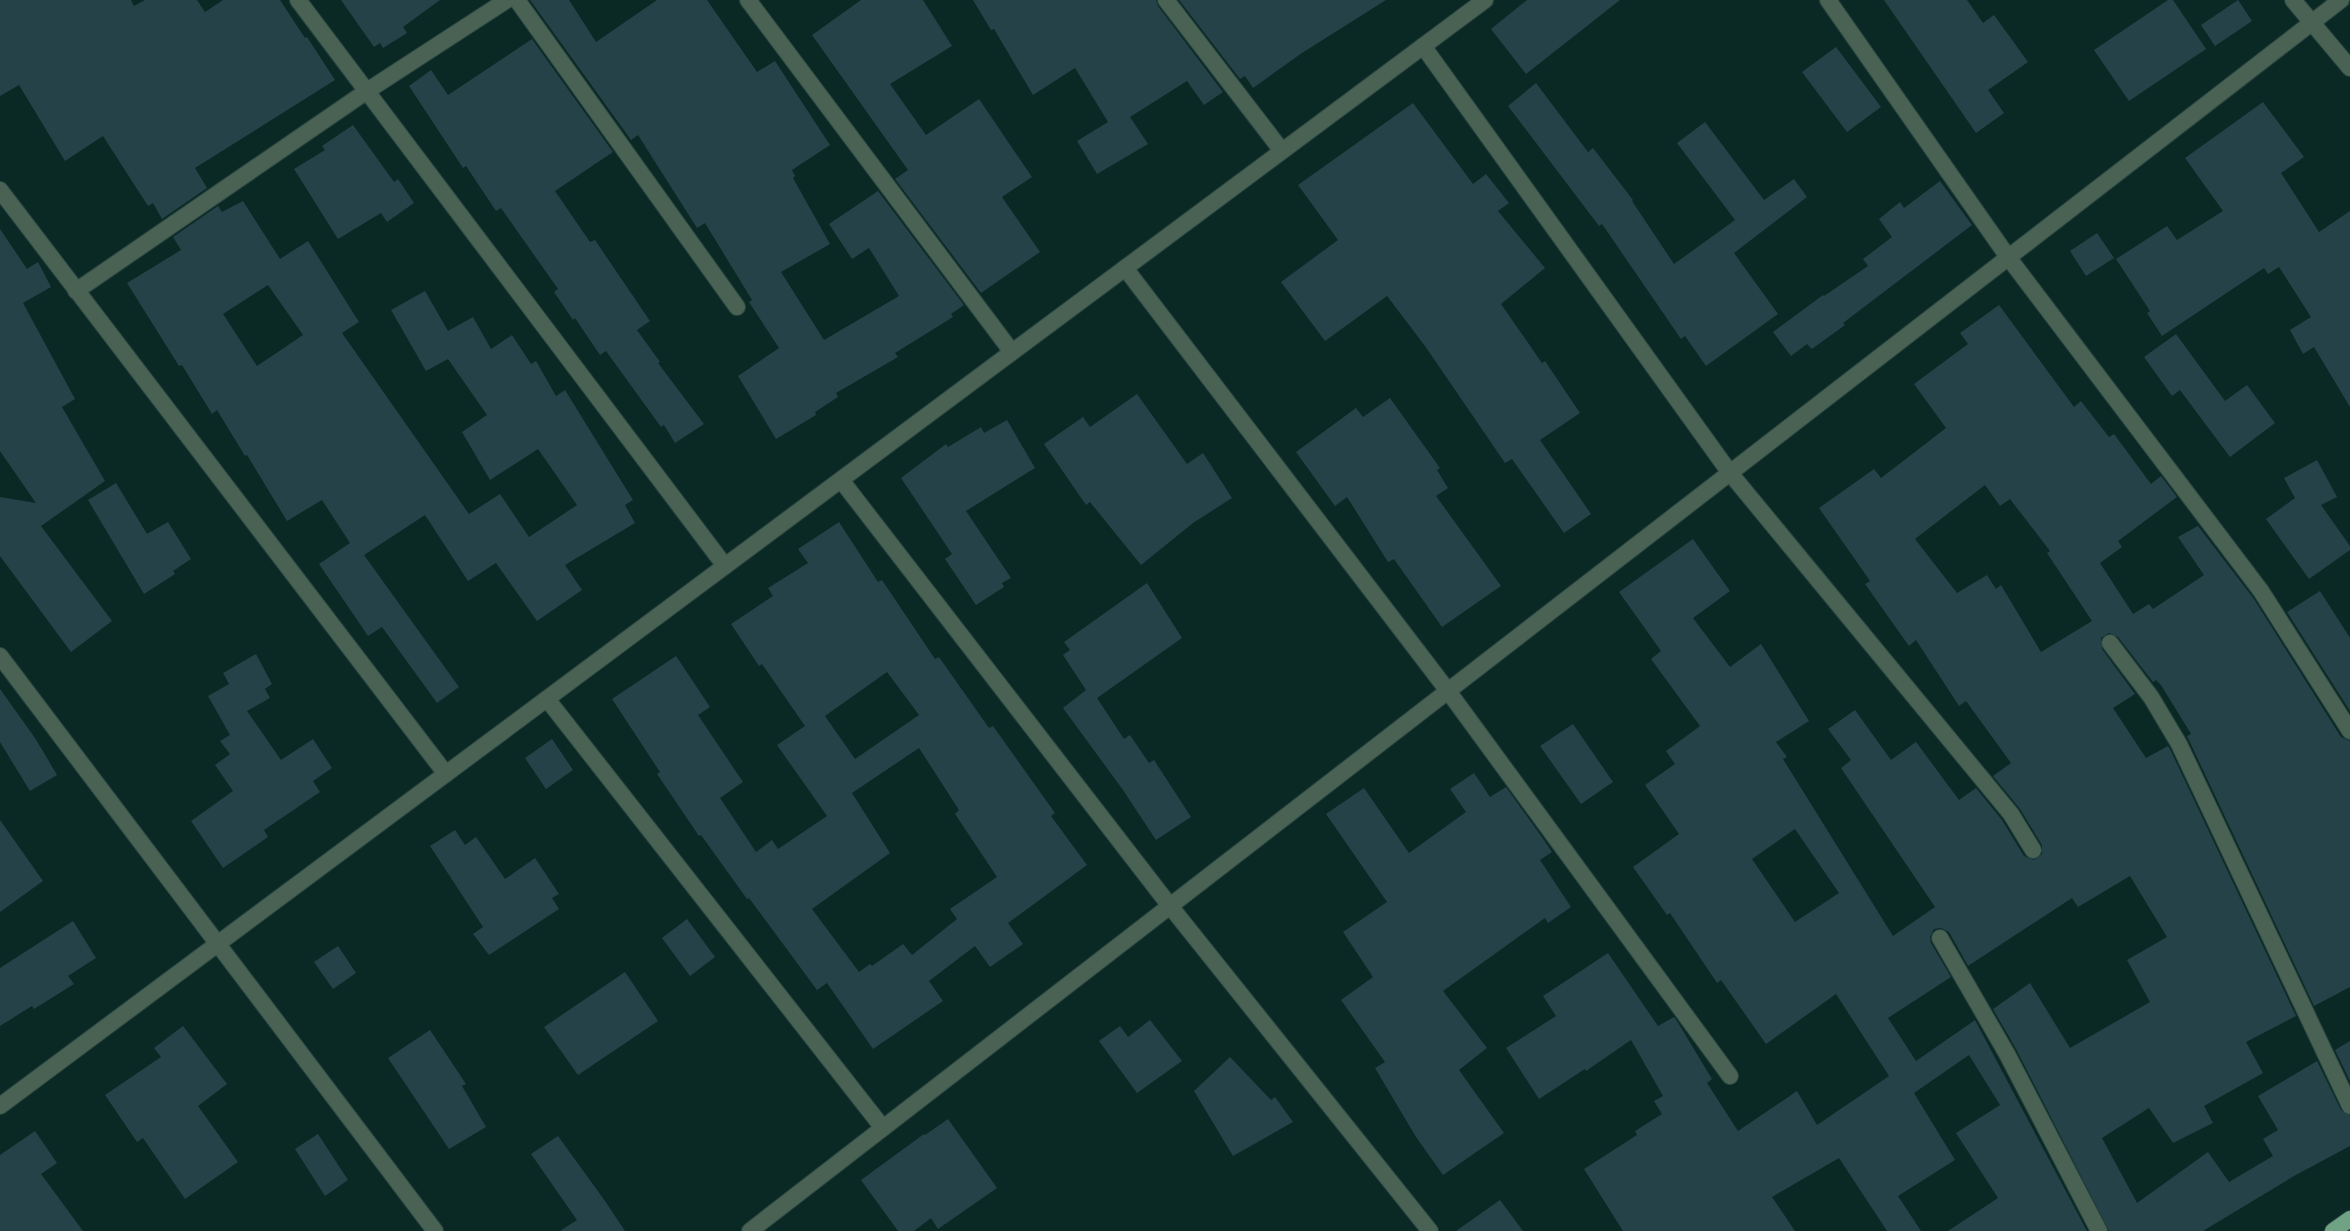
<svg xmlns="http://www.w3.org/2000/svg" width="2350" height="1231" font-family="Mulish,sans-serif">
  <rect width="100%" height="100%" fill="#0a2824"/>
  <g fill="#254248" fill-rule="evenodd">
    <path d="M 0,0 L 131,0 L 134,6 L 145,0 L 197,0 L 205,12 L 223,0 L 280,0 L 305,38 L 307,37 L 335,80 L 195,168 L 207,188 L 162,219 L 153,203 L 148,206 L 103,136 L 65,161 L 19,85 L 0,96 Z"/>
    <path d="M 341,0 L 440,0 L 403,27 L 407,33 L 383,48 L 380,43 L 374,47 Z"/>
    <path d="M 530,0 L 569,0 L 596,42 L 657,0 L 707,0 L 757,72 L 775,61 L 830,145 L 792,170 L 795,176 L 793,178 L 830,244 L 781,272 L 824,340 L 899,296 L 869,248 L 852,259 L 829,224 L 878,191 L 964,305 L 951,314 L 953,317 L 895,353 L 898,357 L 836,393 L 838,397 L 815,412 L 816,415 L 776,439 L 738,376 L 779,348 L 749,302 L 752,300 L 705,223 L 697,228 L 638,135 L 631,140 Z"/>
    <path d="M 861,0 L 923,0 L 952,46 L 890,84 L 926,135 L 979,99 L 1032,177 L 1002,197 L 1040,252 L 981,293 L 895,179 L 908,170 L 812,35 Z"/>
    <path d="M 973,0 L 1156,0 L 1158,6 L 1223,92 L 1204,105 L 1187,81 L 1130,117 L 1148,144 L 1097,174 L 1077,141 L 1108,122 L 1075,68 L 1033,95 L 994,29 L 991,30 Z"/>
    <path d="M 1179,0 L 1386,0 L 1302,53 L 1253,88 L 1245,76 L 1240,79 Z"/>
    <path d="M 1527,0 L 1620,0 L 1526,74 L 1491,29 Z"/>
    <path d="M 1884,0 L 1967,0 L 1983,23 L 1994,15 L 2028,62 L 1988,90 L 2004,113 L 1976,133 Z"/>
    <path d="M 2168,0 L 2173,0 L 2206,49 L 2129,101 L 2094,50 Z"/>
    <path d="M 2238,0 L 2252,21 L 2215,46 L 2201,25 Z"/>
    <path d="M 532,39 L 613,152 L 555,191 L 590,242 L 595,240 L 650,321 L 637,330 L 660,362 L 658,363 L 704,424 L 675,443 L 664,425 L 661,427 L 606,351 L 600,355 L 575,318 L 573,320 L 554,292 L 558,289 L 501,208 L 496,211 L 466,166 L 463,168 L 409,86 L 431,70 L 448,95 Z"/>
    <path d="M 1836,47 L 1881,107 L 1847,132 L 1802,72 Z"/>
    <path d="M 1536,83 L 1588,152 L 1593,148 L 1633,200 L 1632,201 L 1674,264 L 1735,220 L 1677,143 L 1705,122 L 1764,200 L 1794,179 L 1807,197 L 1734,253 L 1778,314 L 1706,366 L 1685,336 L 1681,339 L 1602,224 L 1599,226 L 1508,106 Z"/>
    <path d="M 2263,102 L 2304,157 L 2281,173 L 2319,232 L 2350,211 L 2350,407 L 2314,347 L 2303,354 L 2290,330 L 2311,317 L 2279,267 L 2268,274 L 2264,268 L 2162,336 L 2147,313 L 2150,311 L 2116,259 L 2167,226 L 2177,240 L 2223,211 L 2185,158 Z"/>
    <path d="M 1413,103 L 1473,184 L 1486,174 L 1509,203 L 1498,211 L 1545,268 L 1501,304 L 1542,363 L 1545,361 L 1580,413 L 1540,440 L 1591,514 L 1564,533 L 1512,459 L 1505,463 L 1425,346 L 1387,296 L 1325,341 L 1281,282 L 1338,240 L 1298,185 Z"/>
    <path d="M 353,125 L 394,182 L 398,179 L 414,203 L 387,222 L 381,213 L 338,239 L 294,169 L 325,150 L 322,146 Z"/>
    <path d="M 1940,181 L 1972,225 L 1843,323 L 1845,325 L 1812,349 L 1807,344 L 1791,356 L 1773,332 L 1823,295 L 1824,296 L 1868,266 L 1863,259 L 1892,237 L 1879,219 L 1900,202 L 1904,208 Z"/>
    <path d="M 243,201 L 280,259 L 308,241 L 359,322 L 342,333 L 469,514 L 500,494 L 529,537 L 577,505 L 538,449 L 490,480 L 462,432 L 487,415 L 448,359 L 426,371 L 391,310 L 425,291 L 448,331 L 473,317 L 491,349 L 512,335 L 531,364 L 536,361 L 556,396 L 565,390 L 633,500 L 625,505 L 635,523 L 565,565 L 582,590 L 537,621 L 496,563 L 468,581 L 425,515 L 364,555 L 459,687 L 437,703 L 382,627 L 368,636 L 319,564 L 350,543 L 322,500 L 287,521 L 247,455 L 245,456 L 217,410 L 212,414 L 182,365 L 179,366 L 127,283 L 181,250 L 173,237 L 218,206 L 222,212 ZM 268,285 L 303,335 L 257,366 L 223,314 Z"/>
    <path d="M 0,229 L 27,269 L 38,262 L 51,287 L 23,303 L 75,399 L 62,407 L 105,481 L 41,526 L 112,621 L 71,652 L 0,556 L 0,497 L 36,503 L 0,451 Z"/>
    <path d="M 2097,233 L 2114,258 L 2086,276 L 2070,251 Z"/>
    <path d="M 1999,305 L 2074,407 L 2081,401 L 2109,437 L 2114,434 L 2151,484 L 2161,476 L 2177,497 L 2118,541 L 2122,547 L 2100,563 L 2133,614 L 2149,604 L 2153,609 L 2204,575 L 2178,537 L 2198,526 L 2254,599 L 2341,737 L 2350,741 L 2350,987 L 2314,1006 L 2187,736 L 2191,734 L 2161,685 L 2156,680 L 2153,682 L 2118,637 L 2109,633 L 2101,638 L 2102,649 L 2135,694 L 2113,708 L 2146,758 L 2168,746 L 2170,749 L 2296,1016 L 2246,1042 L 2263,1073 L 2204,1106 L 2213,1123 L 2173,1143 L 2149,1108 L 2102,1138 L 2137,1203 L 2208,1152 L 2229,1182 L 2273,1156 L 2263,1139 L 2278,1130 L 2258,1096 L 2317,1061 L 2341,1110 L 2350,1116 L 2350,1146 L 2294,1176 L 2203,1231 L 2109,1231 L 2016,1049 L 1993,1009 L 2030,983 L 2070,1048 L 2150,1002 L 2127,960 L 2167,937 L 2130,876 L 2078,907 L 2072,898 L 1968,966 L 1949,932 L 1941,928 L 1934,929 L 1930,937 L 1931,943 L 1951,977 L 1888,1018 L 1916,1061 L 1975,1020 L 2087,1231 L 1948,1231 L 1998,1198 L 1956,1133 L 2000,1105 L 1969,1055 L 1914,1093 L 1955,1160 L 1898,1196 L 1921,1231 L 1887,1231 L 1839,1158 L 1772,1197 L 1795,1231 L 1623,1231 L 1584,1169 L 1637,1135 L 1635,1131 L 1662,1114 L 1654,1101 L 1663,1096 L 1631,1040 L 1586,1071 L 1585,1069 L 1539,1099 L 1506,1048 L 1556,1016 L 1543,996 L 1608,953 L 1658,1026 L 1674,1017 L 1677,1021 L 1712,1079 L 1707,1083 L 1738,1131 L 1797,1091 L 1817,1125 L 1889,1076 L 1836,994 L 1766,1044 L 1721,980 L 1717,983 L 1670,913 L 1667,915 L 1633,867 L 1679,834 L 1645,785 L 1675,764 L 1666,751 L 1700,726 L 1651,659 L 1661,651 L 1619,592 L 1693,539 L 1730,591 L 1693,618 L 1730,667 L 1761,644 L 1809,721 L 1776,742 L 1787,757 L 1783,759 L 1893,936 L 1935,907 L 1841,768 L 1851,760 L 1828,729 L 1855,710 L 1891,760 L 1916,742 L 1959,800 L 1976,788 L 2002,820 L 2024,856 L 2034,860 L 2042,854 L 2042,845 L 2020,809 L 1993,776 L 2011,763 L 1966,701 L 1959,706 L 1916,640 L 1909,646 L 1865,584 L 1870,581 L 1819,508 L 1874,469 L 1881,478 L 1946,428 L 1914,384 L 1968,344 L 1960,333 ZM 1985,485 L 2000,506 L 2010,499 L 2050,551 L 2047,553 L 2092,621 L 2041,652 L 2001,585 L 1996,589 L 1987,575 L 1957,593 L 1915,539 ZM 1795,829 L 1839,893 L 1795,922 L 1752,859 Z"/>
    <path d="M 2176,334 L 2225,401 L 2247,385 L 2275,423 L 2230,457 L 2180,390 L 2172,396 L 2144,357 Z"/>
    <path d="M 1137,394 L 1187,464 L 1203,453 L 1232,498 L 1193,523 L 1141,565 L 1090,502 L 1086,505 L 1044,444 L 1083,417 L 1090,427 Z"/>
    <path d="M 1390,398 L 1440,468 L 1437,470 L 1448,488 L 1436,496 L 1501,586 L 1442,627 L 1394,559 L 1388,562 L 1347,497 L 1335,506 L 1296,452 L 1356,408 L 1363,417 Z"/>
    <path d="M 1007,420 L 1035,468 L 966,511 L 1011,578 L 1002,583 L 1004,587 L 976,605 L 945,559 L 952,554 L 901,478 L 946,444 L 948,447 L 981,427 L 984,433 Z"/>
    <path d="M 2317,460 L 2337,497 L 2321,505 L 2350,546 L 2350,550 L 2309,579 L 2266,519 L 2295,498 L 2284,478 Z"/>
    <path d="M 116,483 L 147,534 L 168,522 L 191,559 L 173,571 L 175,574 L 144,594 L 88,500 Z"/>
    <path d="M 839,522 L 878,582 L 882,580 L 935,659 L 939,657 L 989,728 L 993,726 L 1055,813 L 1051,816 L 1087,865 L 1008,923 L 1023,944 L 990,967 L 975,946 L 929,981 L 943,1001 L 873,1049 L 827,983 L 817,990 L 749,898 L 747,899 L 701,835 L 699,836 L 657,774 L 660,772 L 612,699 L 676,656 L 710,707 L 698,715 L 743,782 L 720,798 L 756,852 L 772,840 L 778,849 L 827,816 L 777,745 L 805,726 L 762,664 L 759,666 L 731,624 L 773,596 L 768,588 L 808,563 L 798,549 ZM 887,672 L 919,715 L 855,759 L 825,716 ZM 919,748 L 959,810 L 955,814 L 997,877 L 950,909 L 957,919 L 912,955 L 903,944 L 872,966 L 870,964 L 859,972 L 812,909 L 890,853 L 852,793 Z"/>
    <path d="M 1147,583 L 1182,638 L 1097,698 L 1124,739 L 1130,735 L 1149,763 L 1154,760 L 1191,817 L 1156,840 L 1123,790 L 1063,708 L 1086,690 L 1063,655 L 1070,650 L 1064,642 Z"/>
    <path d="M 2320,591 L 2350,638 L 2350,711 L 2287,612 Z"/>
    <path d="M 256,654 L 272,684 L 265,689 L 270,698 L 247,711 L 281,760 L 313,739 L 332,768 L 313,781 L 320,792 L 264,830 L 268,837 L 223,868 L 191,821 L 233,791 L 215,765 L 230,754 L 220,741 L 230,735 L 208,696 L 229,684 L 223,673 Z"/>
    <path d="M 0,689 L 35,738 L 57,775 L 30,791 L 0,742 Z"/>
    <path d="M 1573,724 L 1613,782 L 1581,804 L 1540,746 Z"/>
    <path d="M 552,739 L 573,770 L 546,789 L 525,758 Z"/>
    <path d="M 1474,773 L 1490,797 L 1506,787 L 1544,840 L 1552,852 L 1540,860 L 1571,907 L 1548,923 L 1545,918 L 1443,991 L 1487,1048 L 1459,1070 L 1504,1133 L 1443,1175 L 1416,1137 L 1375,1068 L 1385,1062 L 1341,1000 L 1373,977 L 1343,932 L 1387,902 L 1326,814 L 1364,788 L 1409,853 L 1466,812 L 1450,789 Z"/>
    <path d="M 0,820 L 43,881 L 0,912 Z"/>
    <path d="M 455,830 L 465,845 L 476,837 L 505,879 L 535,858 L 559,894 L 552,898 L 559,909 L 489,955 L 473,934 L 483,927 L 430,846 Z"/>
    <path d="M 687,919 L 715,957 L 690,976 L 662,938 Z"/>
    <path d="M 73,921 L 96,958 L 68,976 L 74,984 L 34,1009 L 32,1006 L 0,1026 L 0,968 Z"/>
    <path d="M 338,946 L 356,973 L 333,989 L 314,962 Z"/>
    <path d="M 625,972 L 658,1021 L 578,1075 L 544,1027 Z"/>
    <path d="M 1150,1020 L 1182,1061 L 1137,1093 L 1099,1041 L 1120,1026 L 1128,1037 Z"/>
    <path d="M 183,1026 L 227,1084 L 198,1106 L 238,1162 L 185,1199 L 143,1138 L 137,1142 L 105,1095 L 161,1057 L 154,1048 Z"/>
    <path d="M 430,1030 L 466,1084 L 462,1086 L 486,1127 L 449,1149 L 388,1058 Z"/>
    <path d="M 2350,1041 L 2350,1081 L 2335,1050 Z"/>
    <path d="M 1230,1057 L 1271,1100 L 1275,1097 L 1293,1122 L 1233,1156 L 1194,1091 Z"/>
    <path d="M 948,1119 L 997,1188 L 938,1229 L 931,1218 L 914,1231 L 898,1231 L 861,1180 L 924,1134 L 925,1135 Z"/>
    <path d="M 35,1131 L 57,1163 L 41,1174 L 83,1231 L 0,1231 L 0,1155 Z"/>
    <path d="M 318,1134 L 348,1180 L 325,1196 L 295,1149 Z"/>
    <path d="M 558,1136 L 605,1201 L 625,1231 L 560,1231 L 577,1220 L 531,1154 Z"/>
    <path d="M 1500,1200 L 1523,1231 L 1456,1231 Z"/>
  </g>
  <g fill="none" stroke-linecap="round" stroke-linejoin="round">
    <defs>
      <g id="minor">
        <path d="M 298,0 L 725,566"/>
        <path d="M 517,0 L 737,307"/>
        <path d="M 748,0 L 1012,352"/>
        <path d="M 1166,0 L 1282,151"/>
        <path d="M 1828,0 L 2008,257 L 2261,591 L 2350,731"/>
        <path d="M 2293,0 L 2350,68"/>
        <path d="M 1423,46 L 1730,473 L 2011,814 L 2033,850"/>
        <path d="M 0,190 L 446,774"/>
        <path d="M 1125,268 L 1448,691 L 1730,1076"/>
        <path d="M 76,291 L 367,91 L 507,0"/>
        <path d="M 841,480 L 1170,906 L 1430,1231"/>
        <path d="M 2110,643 L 2151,697 L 2179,744 L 2350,1106"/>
        <path d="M 0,656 L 435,1231"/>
        <path d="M 547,699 L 883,1128"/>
        <path d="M 1940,938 L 2007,1054 L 2099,1231"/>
        <path d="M 0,1106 L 1485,0"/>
        <path d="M 750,1231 L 2341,0"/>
      </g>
      <path id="primary" d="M 2333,1231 L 2350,1219"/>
    </defs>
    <use href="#minor" stroke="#294541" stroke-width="18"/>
    <use href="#primary" stroke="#294541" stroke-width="18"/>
    <use href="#minor" stroke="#4a6253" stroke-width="16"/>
    <use href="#primary" stroke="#6fa384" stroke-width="16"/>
  </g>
</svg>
